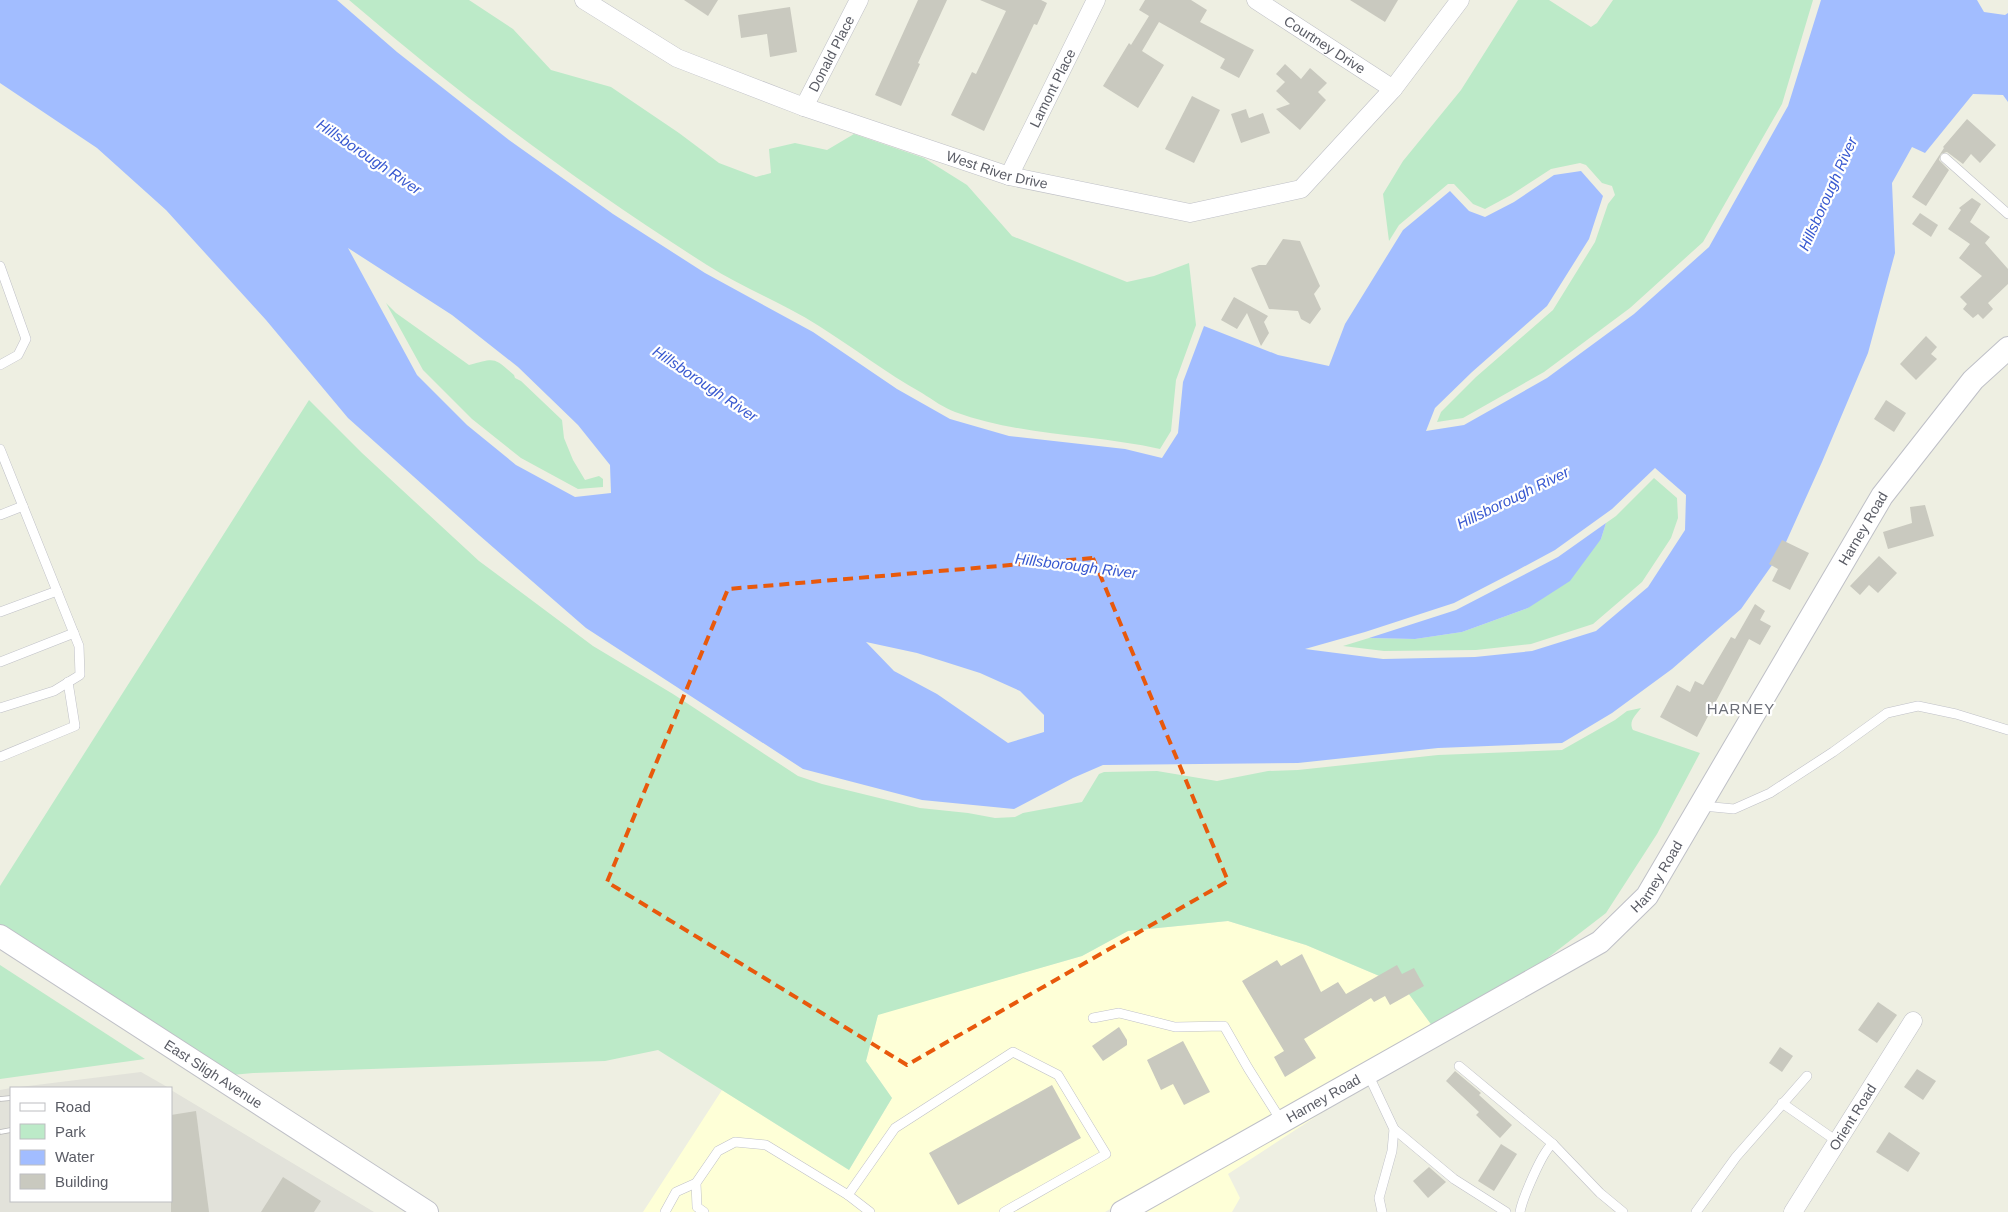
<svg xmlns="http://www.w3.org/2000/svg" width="2008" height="1212" font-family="Arial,sans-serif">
  <rect width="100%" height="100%" fill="#eeefe2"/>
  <g fill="#feffd7">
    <path d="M 1228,921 L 1306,945 L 1403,986 L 1433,1027 L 1105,1212 L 643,1212 L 722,1090 L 849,1170 L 892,1098 L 866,1061 L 878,1014 L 1082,956 L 1128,931 Z"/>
    <path d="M 1366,1084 L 1228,1174 L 1240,1198 L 1232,1212 L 1139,1212 Z"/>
  </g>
  <g fill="#e2e2da">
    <path d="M 141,1072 L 169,1088 L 12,1088 Z"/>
    <path d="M 11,1088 L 11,1201 L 171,1201 L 171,1090 L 374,1212 L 0,1212 L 0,1090 Z"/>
  </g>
  <g fill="#bceac8">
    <path d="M 349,0 L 469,0 L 513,29 L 551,70 L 611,87 L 679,133 L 719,163 L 756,177 L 771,173 L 769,149 L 795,143 L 827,150 L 854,134 L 924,158 L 967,185 L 1012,236 L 1127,282 L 1154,276 L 1189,263 L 1196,325 L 1176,380 L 1171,431 L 1160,449 C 1092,434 1021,436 955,412 C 944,408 933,400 922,393 C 886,373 854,348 819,326 C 783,303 743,288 707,265 C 581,185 462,97 349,0 Z"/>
    <path d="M 1518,0 L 1549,0 L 1591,27 L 1597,23 L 1613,0 L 1813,0 L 1782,104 L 1703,242 L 1630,308 L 1544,372 L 1463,418 L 1437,422 L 1441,412 L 1476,377 L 1553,310 L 1595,242 L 1608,204 L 1615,195 L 1612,186 L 1602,183 L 1586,165 L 1580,163 L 1551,169 L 1511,195 L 1485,209 L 1473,204 L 1454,184 L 1448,184 L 1399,225 L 1389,241 L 1383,194 L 1403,161 L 1461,90 Z"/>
    <path d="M 386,303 L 396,313 L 469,365 C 496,358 493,357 514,375 L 515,378 L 521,381 L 562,420 L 564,438 L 573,460 L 585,480 L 599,476 L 603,479 L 603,487 L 578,489 L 521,458 L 472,419 L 423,370 Z"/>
    <path d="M 309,400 L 362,453 L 479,561 L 593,646 L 673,694 L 798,776 L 822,784 L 920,808 L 968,813 L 995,818 L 1015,817 L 1023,813 L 1082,802 L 1099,774 L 1104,772 L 1157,771 L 1217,781 L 1268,771 L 1298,770 L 1438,755 L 1562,750 L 1615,720 L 1627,711 L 1641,708 C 1636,715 1628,721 1633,730 L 1700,753 L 1657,834 L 1606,913 L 1528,973 L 1433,1027 L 1403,986 L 1306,945 L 1228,921 L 1128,931 L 1082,956 L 878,1015 L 866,1061 L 892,1098 L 849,1170 L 658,1050 L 605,1061 L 253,1073 L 232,1075 L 0,925 L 0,886 Z"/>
    <path d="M 1654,478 L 1677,498 L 1678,518 L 1671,538 L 1642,582 L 1593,624 L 1531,644 L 1476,650 L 1384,651 L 1343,646 L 1369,638 L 1415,639 L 1462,632 L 1528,608 L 1601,539 L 1606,523 L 1616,516 Z"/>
    <path d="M 0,965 L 145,1059 L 0,1079 Z"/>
  </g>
  <g fill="#a2bdff" fill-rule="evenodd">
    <path d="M 0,0 L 337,0 L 397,52 L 509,140 L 613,214 L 705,273 L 813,332 L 897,389 L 950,419 L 1009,436 L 1125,449 L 1162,458 L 1178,433 L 1183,382 L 1204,326 L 1278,355 L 1329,366 L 1345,324 L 1403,230 L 1450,191 L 1469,211 L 1485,217 L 1514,202 L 1554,175 L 1581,171 L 1603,196 L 1589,239 L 1547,306 L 1472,372 L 1435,408 L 1426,431 L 1464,425 L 1547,378 L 1634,314 L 1709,247 L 1788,106 L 1821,0 L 1977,0 L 1984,12 L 2005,15 L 2008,13 L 2008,102 L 2003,95 L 1973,94 L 1925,153 L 1912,147 L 1892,183 L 1895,253 L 1868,353 L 1822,462 L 1782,551 L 1741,609 L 1672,669 L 1612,713 L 1562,743 L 1438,748 L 1298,763 L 1103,765 L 1073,778 L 1014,809 L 922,800 L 803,769 L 586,628 L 479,535 L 348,418 L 266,320 L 166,210 L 97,148 L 0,83 ZM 348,248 L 452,315 L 518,367 L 578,425 L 610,465 L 611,493 L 575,497 L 516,465 L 467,425 L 417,375 ZM 1655,468 L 1686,495 L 1685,530 L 1648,587 L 1596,631 L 1532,651 L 1475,657 L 1383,659 L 1305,649 L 1365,632 L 1454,603 L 1516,571 L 1555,550 L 1612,509 ZM 866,642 L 917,653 L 980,673 L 1020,691 L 1044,715 L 1044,732 L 1008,743 L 937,694 L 894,671 Z"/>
    <path d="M 1606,523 L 1601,539 L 1570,581 L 1528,608 L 1462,632 L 1415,639 L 1369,638 L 1456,610 L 1558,557 Z"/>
  </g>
  <g fill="#c9c9bf">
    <path d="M 684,0 L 718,0 L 708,16 Z"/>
    <path d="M 918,0 L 947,0 L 918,63 L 920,64 L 901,106 L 875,95 Z"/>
    <path d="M 980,0 L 1041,0 L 1047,3 L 1037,25 L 1034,24 L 984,131 L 951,115 L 972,72 L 976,74 L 1006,11 Z"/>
    <path d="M 1145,0 L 1191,0 L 1207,10 L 1200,22 L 1254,50 L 1239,78 L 1220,68 L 1225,59 L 1159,22 L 1142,51 L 1164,65 L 1138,108 L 1103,86 L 1129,43 L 1131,45 L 1149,16 L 1139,10 Z"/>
    <path d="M 1350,0 L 1398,0 L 1385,22 Z"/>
    <path d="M 790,7 L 797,52 L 770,57 L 767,34 L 741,38 L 738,15 Z"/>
    <path d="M 1285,64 L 1301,79 L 1310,68 L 1327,83 L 1318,92 L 1326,100 L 1300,130 L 1276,109 L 1290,104 L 1276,91 L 1285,82 L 1276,74 Z"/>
    <path d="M 1192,96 L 1220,110 L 1194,163 L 1165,149 Z"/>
    <path d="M 1246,109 L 1249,118 L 1263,113 L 1270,133 L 1241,143 L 1231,114 Z"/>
    <path d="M 1967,119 L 1996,145 L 1980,163 L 1971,154 L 1963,164 L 1947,152 L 1941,154 L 1939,160 L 1949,170 L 1926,206 L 1912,197 L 1944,148 L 1943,147 Z"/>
    <path d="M 1972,198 L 1981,204 L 1970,222 L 1990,237 L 1985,243 L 2008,269 L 2008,284 L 1988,303 L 1993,309 L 1983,319 L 1978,314 L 1973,318 L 1963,309 L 1967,304 L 1960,297 L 1982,276 L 1959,258 L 1970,244 L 1948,229 L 1961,210 L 1959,208 Z"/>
    <path d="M 1920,213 L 1938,225 L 1931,237 L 1912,224 Z"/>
    <path d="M 1283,239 L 1300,241 L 1320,286 L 1314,294 L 1321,309 L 1310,324 L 1301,319 L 1298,311 L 1269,309 L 1251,268 L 1259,265 L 1266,265 Z"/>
    <path d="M 1234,297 L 1268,316 L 1264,322 L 1269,333 L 1261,346 L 1247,313 L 1237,329 L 1221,320 Z"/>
    <path d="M 1926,336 L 1937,347 L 1931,354 L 1937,359 L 1916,380 L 1900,364 Z"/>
    <path d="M 1886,400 L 1906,413 L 1894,432 L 1874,419 Z"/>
    <path d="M 1925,505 L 1934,536 L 1888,549 L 1883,532 L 1912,523 L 1910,507 Z"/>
    <path d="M 1782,540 L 1809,553 L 1790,590 L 1772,581 L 1778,569 L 1769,564 Z"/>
    <path d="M 1879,556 L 1897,573 L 1878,593 L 1869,585 L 1860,595 L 1850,586 Z"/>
    <path d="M 1755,604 L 1765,611 L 1760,620 L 1771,626 L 1760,645 L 1749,639 L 1697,737 L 1660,717 L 1677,685 L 1690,692 L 1695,681 L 1703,685 L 1731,637 L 1735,639 Z"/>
    <path d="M 1302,954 L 1321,992 L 1338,982 L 1346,994 L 1397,965 L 1402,974 L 1414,968 L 1424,986 L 1390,1005 L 1385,996 L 1374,1002 L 1371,998 L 1304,1039 L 1316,1058 L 1285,1077 L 1274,1057 L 1284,1051 L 1242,981 L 1277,960 L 1281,966 Z"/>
    <path d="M 1878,1002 L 1897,1015 L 1877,1043 L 1858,1030 Z"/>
    <path d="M 1119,1027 L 1127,1040 L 1127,1045 L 1103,1061 L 1092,1046 Z"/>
    <path d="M 1183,1041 L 1210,1092 L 1184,1105 L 1173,1084 L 1161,1090 L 1147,1060 Z"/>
    <path d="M 1780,1047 L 1793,1056 L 1782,1072 L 1769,1063 Z"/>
    <path d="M 1917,1069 L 1936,1081 L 1923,1100 L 1904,1087 Z"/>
    <path d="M 1455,1071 L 1481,1093 L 1479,1095 L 1512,1125 L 1500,1138 L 1476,1115 L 1479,1112 L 1446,1081 Z"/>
    <path d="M 1052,1085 L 1081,1138 L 958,1205 L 929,1153 Z"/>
    <path d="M 196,1111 L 209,1212 L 171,1212 L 171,1115 Z"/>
    <path d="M 1889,1132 L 1920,1153 L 1908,1172 L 1876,1152 Z"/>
    <path d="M 1501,1144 L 1517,1154 L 1494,1191 L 1478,1181 Z"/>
    <path d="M 1429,1167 L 1446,1182 L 1428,1198 L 1413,1181 Z"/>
    <path d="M 283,1177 L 321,1201 L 314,1212 L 261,1212 Z"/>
  </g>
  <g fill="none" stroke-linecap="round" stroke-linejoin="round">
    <defs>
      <g id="service">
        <path d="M 1945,158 L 2008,214"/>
        <path d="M 0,266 L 26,339 L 18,355 L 0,365"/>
        <path d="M 0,449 L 79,646 L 80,675 L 54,691 L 0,708"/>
        <path d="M 0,515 L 23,506"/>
        <path d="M 0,612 L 57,591"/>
        <path d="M 0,662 L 74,633"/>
        <path d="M 0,757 L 75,726 L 68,682"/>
        <path d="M 1703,806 L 1734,809 L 1770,793 L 1833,752 L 1887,713 L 1918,706 L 1956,714 L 2008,730"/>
        <path d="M 1093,1018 L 1119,1013 L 1175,1027 L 1224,1026 L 1248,1068 L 1282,1122"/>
        <path d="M 1459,1066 L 1553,1144 C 1543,1149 1522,1200 1520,1212"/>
        <path d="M 1368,1074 L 1394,1129 L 1392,1151 L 1379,1198 L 1382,1212"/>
        <path d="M 1782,1103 L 1838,1142"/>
        <path d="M 1394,1129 L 1454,1179 L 1506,1212"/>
        <path d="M 1553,1144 L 1600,1193 L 1623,1212"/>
        <path d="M 848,1195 L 895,1128 L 1013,1052 L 1058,1075 L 1106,1154 L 1004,1212"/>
        <path d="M 665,1212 L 676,1192 L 696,1183"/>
        <path d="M 704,1212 L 697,1207 L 696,1183 L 718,1151 L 735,1142 L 766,1145 L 848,1195 L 870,1212"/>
        <path d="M 1696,1212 L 1736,1157 L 1807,1076"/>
      </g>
      <g id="minor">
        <path id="s1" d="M 584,0 L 677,58 L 804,107 L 1009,176 L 1190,213 L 1301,189 L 1393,89 L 1460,0"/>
        <path id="s2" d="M 1256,0 L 1393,89"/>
        <path id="s3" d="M 804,107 L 859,0"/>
        <path id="s4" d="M 1009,176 L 1096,0"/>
        <path id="s5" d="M 1793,1212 L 1913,1021"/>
      </g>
      <g id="tertiary">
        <path id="s6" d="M 0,936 L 427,1212"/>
        <path id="s7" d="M 1122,1212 L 1600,942 L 1647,896 L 1882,496 L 1973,380 L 2008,348"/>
      </g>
    </defs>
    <use href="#service" stroke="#bfc0c7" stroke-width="10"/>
    <use href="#minor" stroke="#bfc0c7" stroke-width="19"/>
    <use href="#tertiary" stroke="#bfc0c7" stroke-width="24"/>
    <use href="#service" stroke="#fff" stroke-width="9"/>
    <use href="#minor" stroke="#fff" stroke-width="18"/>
    <use href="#tertiary" stroke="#fff" stroke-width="22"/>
    <defs>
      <g id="rail">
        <path d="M 0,1099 L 11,1098"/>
        <path d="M 0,1132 L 11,1130"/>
      </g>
    </defs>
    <use href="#rail" stroke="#b8b8b9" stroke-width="5.5"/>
    <use href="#rail" stroke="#fff" stroke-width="4" stroke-dasharray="11" stroke-linecap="butt"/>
  </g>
  <path fill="none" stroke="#e8590c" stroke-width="4" stroke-dasharray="10 6" stroke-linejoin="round" d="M 1093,558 L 1228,881 L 907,1065 L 607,882 L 728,589 Z"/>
  <g text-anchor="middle" stroke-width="4.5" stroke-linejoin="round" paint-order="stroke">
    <g font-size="14" fill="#5a5c65" stroke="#fff">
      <text dy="5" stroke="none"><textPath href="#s2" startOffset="82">Courtney Drive</textPath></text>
      <text dy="5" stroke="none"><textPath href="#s3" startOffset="60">Donald Place</textPath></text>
      <text dy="5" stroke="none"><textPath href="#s4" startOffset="98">Lamont Place</textPath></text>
      <text dy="5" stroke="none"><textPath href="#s1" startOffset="449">West River Drive</textPath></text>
      <text dy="5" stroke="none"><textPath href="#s7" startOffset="1041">Harney Road</textPath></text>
      <text dy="5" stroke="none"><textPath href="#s7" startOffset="636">Harney Road</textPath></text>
      <text dy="5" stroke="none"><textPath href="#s6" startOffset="254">East Sligh Avenue</textPath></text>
      <text dy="5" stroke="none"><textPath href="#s7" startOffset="231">Harney Road</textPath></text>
      <text dy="5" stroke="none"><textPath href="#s5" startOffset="112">Orient Road</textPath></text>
    </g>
    <g font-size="15" font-style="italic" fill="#3758d0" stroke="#fff">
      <text transform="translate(369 157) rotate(34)" y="5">Hillsborough River</text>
      <text transform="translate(1828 194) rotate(-66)" y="5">Hillsborough River</text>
      <text transform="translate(705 384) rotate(34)" y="5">Hillsborough River</text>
      <text transform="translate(1513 498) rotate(-26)" y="5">Hillsborough River</text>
      <text transform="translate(1076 566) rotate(7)" y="5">Hillsborough River</text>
    </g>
    <g font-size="15" letter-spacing="1" fill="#6b6e77" stroke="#fff">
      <text x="1741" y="714">HARNEY</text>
    </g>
  </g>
  <rect x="10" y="1087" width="162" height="115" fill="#ffffff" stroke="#bdbec1"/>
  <rect x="20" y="1103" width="25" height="8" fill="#ffffff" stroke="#bdbec1"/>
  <text x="55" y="1112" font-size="15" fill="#5a5c65">Road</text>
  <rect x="20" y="1124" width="25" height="15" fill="#bceac8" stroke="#bdbec1"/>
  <text x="55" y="1137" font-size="15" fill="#5a5c65">Park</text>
  <rect x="20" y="1150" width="25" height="15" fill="#a2bdff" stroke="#bdbec1"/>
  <text x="55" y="1162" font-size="15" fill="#5a5c65">Water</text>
  <rect x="20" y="1174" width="25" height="15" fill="#c9c9bf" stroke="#bdbec1"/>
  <text x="55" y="1187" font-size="15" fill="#5a5c65">Building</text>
</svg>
